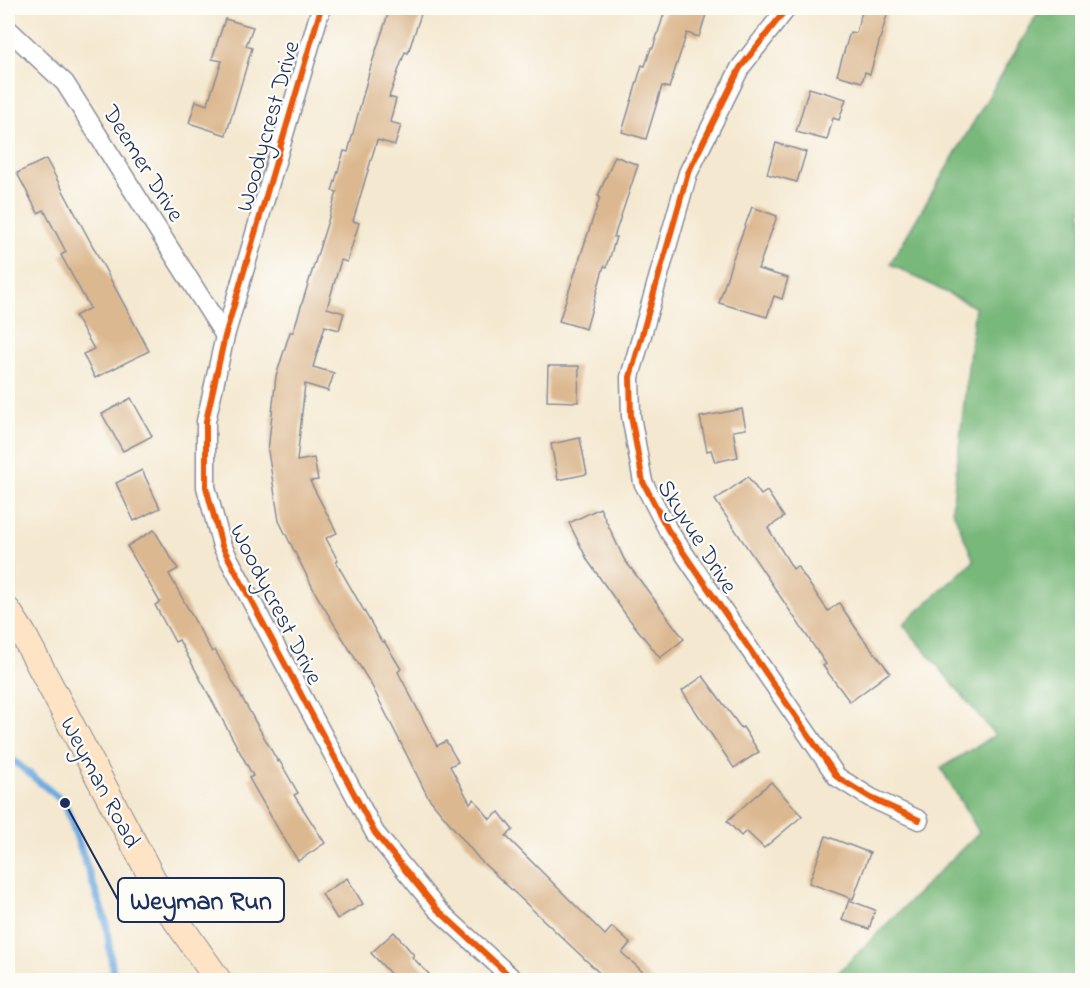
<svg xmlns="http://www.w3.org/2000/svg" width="1090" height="988" font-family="'Indie Flower',sans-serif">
  <rect width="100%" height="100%" fill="#fdfcf7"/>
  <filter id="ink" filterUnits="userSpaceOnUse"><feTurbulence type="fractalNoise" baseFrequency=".0167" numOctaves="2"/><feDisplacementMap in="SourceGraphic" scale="12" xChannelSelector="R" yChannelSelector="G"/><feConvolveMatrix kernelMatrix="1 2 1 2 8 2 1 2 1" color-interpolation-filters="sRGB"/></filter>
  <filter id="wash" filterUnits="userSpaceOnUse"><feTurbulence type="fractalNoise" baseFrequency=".008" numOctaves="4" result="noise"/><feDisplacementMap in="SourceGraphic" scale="24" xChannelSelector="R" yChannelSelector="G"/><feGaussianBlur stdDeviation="1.35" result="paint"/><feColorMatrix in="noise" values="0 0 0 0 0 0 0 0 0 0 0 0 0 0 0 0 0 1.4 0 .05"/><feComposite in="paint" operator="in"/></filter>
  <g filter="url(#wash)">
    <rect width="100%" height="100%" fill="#f4e8d0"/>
    <path fill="#78b87a" stroke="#4a746c" stroke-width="1.5" d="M 1041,8 L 1082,8 L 1082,980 L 831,980 L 979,832 L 941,768 L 995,735 L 903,624 L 974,561 L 952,509 L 975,307 L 890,264 Z"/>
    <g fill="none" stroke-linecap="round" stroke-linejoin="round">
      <path stroke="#6daadf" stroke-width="7" d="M 8,759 L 14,761 L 65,803 L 106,922 L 114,980"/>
    </g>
    <g id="blocks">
      <g fill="#dcb890">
        <path d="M 390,8 L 423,8 L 408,53 L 405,52 L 389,97 L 396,99 L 390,122 L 401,125 L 395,145 L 377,140 L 353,221 L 359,223 L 347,262 L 341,260 L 327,308 L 344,313 L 339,330 L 325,326 L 313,367 L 334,373 L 328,391 L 305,384 L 297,461 L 314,458 L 318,480 L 310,481 L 337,533 L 326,538 L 338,561 L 336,562 L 382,642 L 384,641 L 401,669 L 398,672 L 437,746 L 446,741 L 458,762 L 450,766 L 470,803 L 474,799 L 490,819 L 499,812 L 513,830 L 506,836 L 605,935 L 612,927 L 630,943 L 622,953 L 653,981 L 608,981 L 479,859 L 428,797 L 372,686 L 317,596 L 279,521 L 268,451 L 276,376 L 290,332 L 293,332 L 337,192 L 332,191 L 344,151 L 348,152 L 370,69 Z"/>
        <path d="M 666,8 L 708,8 L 699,37 L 687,33 L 669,88 L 662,86 L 646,139 L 622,132 L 642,65 L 645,66 L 651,48 L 653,48 Z"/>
        <path d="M 863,8 L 889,8 L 870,74 L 865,72 L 862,82 L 837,75 L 850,32 L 856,33 Z"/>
        <path d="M 225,19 L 253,27 L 246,46 L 252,48 L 226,135 L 189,123 L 196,101 L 207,105 L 222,61 L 212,59 Z"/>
        <path d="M 809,88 L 846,99 L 839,120 L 833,118 L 827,140 L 796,132 Z"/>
        <path d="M 776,143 L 806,152 L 797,182 L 767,174 Z"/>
        <path d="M 615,156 L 638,165 L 614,237 L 616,237 L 607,267 L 604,266 L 586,329 L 559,321 L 600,197 L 598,196 Z"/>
        <path d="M 46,159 L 149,351 L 95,378 L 83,354 L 94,349 L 75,316 L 90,308 L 61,255 L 66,252 L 44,210 L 38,213 L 17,173 Z"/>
        <path d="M 752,207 L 777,216 L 758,269 L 788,278 L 782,299 L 774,296 L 767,317 L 719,303 L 732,261 Z"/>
        <path d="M 548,366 L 579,366 L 578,402 L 547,401 Z"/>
        <path d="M 131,398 L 152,436 L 123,451 L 102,414 Z"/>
        <path d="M 742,409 L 746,429 L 733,431 L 738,457 L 715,462 L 711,450 L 707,451 L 700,417 Z"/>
        <path d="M 580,438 L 587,474 L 558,480 L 551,444 Z"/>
        <path d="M 142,470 L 160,508 L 134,521 L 116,483 Z"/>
        <path d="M 748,477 L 761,495 L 767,491 L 784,517 L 768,528 L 793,569 L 797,566 L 828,611 L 839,603 L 862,637 L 890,672 L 850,702 L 823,666 L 826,664 L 715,500 Z"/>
        <path d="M 600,508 L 624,559 L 684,639 L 660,658 L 626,615 L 588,561 L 569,523 Z"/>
        <path d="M 154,530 L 178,569 L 169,574 L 212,652 L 215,650 L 278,762 L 279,760 L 298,793 L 294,795 L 325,843 L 298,861 L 280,832 L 249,778 L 253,776 L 179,640 L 175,642 L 155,605 L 160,602 L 127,546 Z"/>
        <path d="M 703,676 L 741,728 L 743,727 L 759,752 L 734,768 L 682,691 Z"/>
        <path d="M 771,782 L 802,816 L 764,848 L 746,831 L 741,836 L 727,821 Z"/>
        <path d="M 826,836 L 870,853 L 853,899 L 809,883 Z"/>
        <path d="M 347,878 L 363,904 L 337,919 L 322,894 Z"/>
        <path d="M 849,900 L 875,910 L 869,929 L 842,920 Z"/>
        <path d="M 394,932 L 414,955 L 412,957 L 436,981 L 397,981 L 371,953 Z"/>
      </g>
    </g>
  </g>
  <g filter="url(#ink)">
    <use href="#blocks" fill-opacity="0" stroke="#888c97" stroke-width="1.5"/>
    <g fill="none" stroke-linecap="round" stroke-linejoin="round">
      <defs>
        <g id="street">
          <path d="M 321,8 L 225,336 L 206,421 L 206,487 L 222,546 L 375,833 L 437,909 L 514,980"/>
          <path d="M 787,8 L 740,68 L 688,173 L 630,377 L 631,416 L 643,482 L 668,530 L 837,777 L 871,798 L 919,820"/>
          <path d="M 8,29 L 65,83 L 225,336"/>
        </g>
        <path id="secondary" d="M 8,611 L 23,634 L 169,910 L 218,980"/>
      </defs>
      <use href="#street" stroke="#888c97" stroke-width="21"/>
      <use href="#secondary" stroke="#888c97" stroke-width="28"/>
      <use href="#street" stroke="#fff" stroke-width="18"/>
      <use href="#secondary" stroke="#fee4c5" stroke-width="26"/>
      <defs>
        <g id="cycleway">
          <path d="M 321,8 L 225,336 L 206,421 L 206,487 L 222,546 L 375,833 L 437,909 L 514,980"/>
          <path d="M 787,8 L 740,68 L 688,173 L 630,377 L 631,416 L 643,482 L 668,530 L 837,777 L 871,798 L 919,820"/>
        </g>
      </defs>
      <use href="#cycleway" stroke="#fdfcf7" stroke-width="10"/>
      <use href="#cycleway" stroke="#e8590c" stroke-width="6"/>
    </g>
  </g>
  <g text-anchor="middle" stroke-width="4.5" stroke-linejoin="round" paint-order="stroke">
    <g font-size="24" fill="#1b2f5e" stroke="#fdfcf7">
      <text transform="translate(267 126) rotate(-74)" y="8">Woodycrest Drive</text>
      <text transform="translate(144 163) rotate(58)" y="8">Deemer Drive</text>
      <text transform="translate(698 536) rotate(58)" y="8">Skyvue Drive</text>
      <text transform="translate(277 604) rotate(63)" y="8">Woodycrest Drive</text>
      <text transform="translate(101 782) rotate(62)" y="8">Weyman Road</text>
    </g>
  </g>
  <path fill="none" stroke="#1b2f5e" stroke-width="2" d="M65 803L118 900"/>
  <circle fill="#1b2f5e" stroke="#fdfcf7" stroke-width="2" cx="65" cy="803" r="6"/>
  <rect fill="#fdfcf7" stroke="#1b2f5e" stroke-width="2" x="118" y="878" width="166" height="44" rx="6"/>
  <g font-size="26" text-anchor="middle" font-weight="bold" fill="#1b2f5e">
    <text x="201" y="909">Weyman Run</text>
  </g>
  <rect width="1090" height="988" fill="none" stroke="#fdfcf7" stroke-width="30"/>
</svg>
